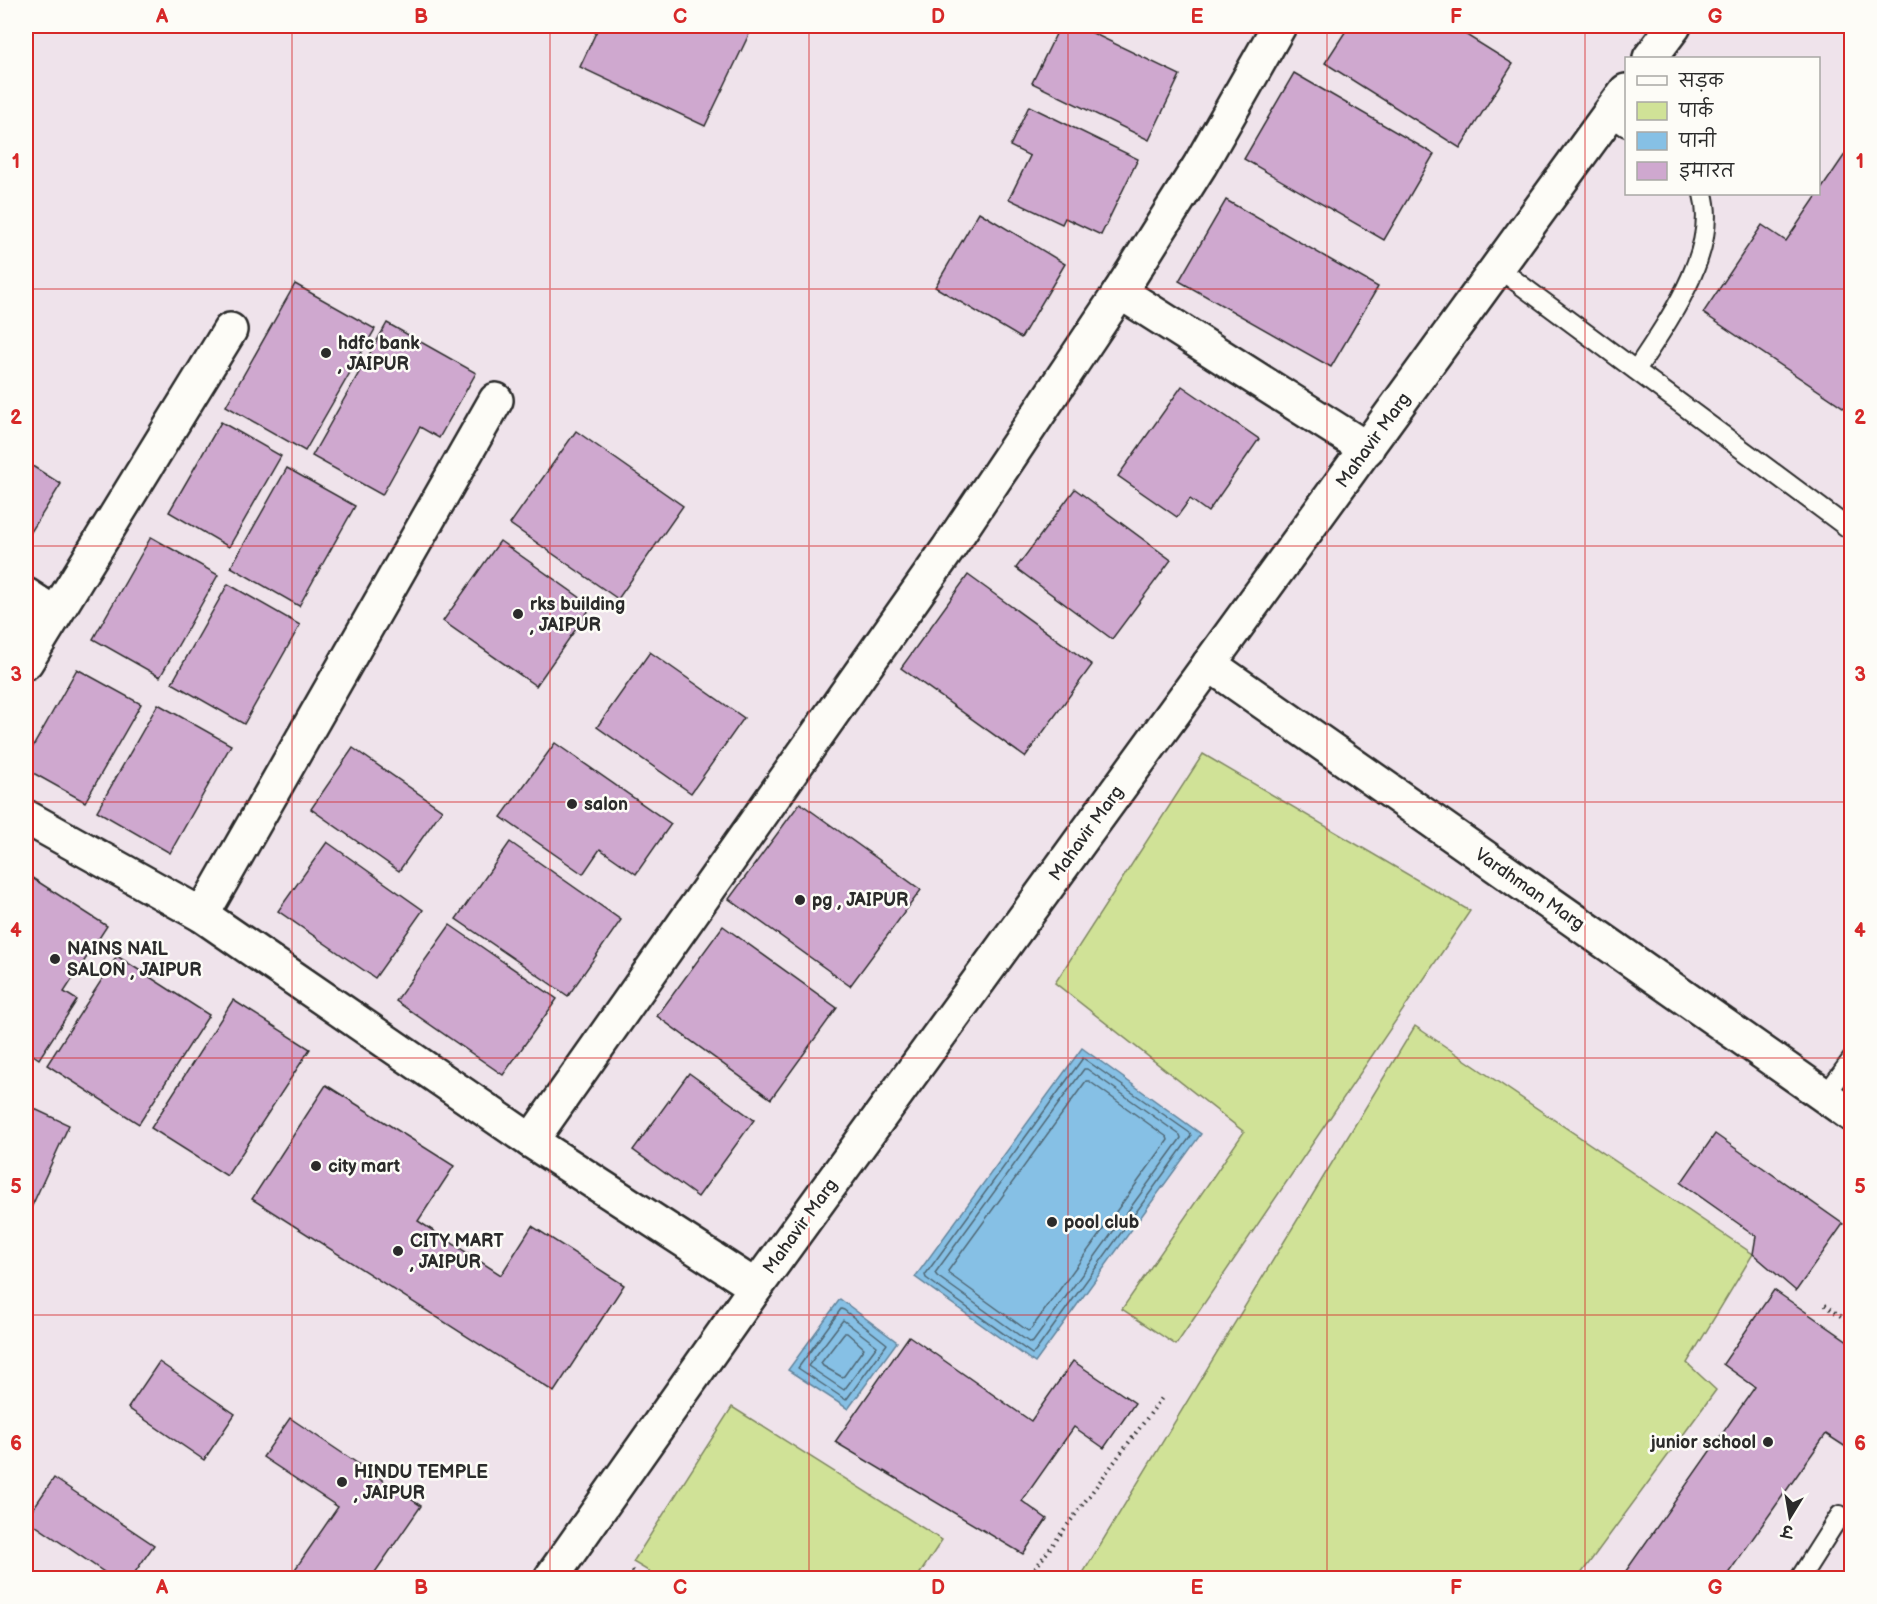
<svg xmlns="http://www.w3.org/2000/svg" width="1877" height="1604" font-family="'Balsamiq Sans','Playpen Sans Deva',sans-serif">
  <rect width="100%" height="100%" fill="#efe3eb"/>
  <filter id="ink" filterUnits="userSpaceOnUse"><feTurbulence type="fractalNoise" baseFrequency=".0167" numOctaves="2"/><feDisplacementMap in="SourceGraphic" scale="12" xChannelSelector="R" yChannelSelector="G"/><feConvolveMatrix kernelMatrix="1 2 1 2 8 2 1 2 1" color-interpolation-filters="sRGB"/></filter>
  <g filter="url(#ink)">
    <g fill="#d0e297" stroke="#7e8661" stroke-width="1.5">
      <path d="M 1203,754 L 1470,911 L 1176,1345 L 1122,1309 L 1244,1132 L 1055,983 Z"/>
      <path d="M 1415,1026 L 1753,1254 L 1687,1363 L 1716,1390 L 1578,1578 L 1080,1578 Z"/>
      <path d="M 732,1407 L 942,1540 L 917,1578 L 660,1578 L 633,1562 Z"/>
    </g>
    <g fill="#86c0e5" stroke="#62849b" stroke-width="1.5">
      <path d="M 1082,1048 L 1201,1134 L 1035,1363 L 915,1277 Z"/>
      <path d="M 840,1299 L 897,1342 L 848,1409 L 788,1370 Z"/>
    </g>
    <g fill="none" stroke-linecap="round" stroke-linejoin="round">
      <g stroke="#4f6775" stroke-width="1.5">
        <path d="M 1083,1058 L 1190,1133 L 1191,1136 L 1035,1352 L 1032,1354 L 926,1278 L 925,1275 Z"/>
        <path d="M 1084,1069 L 1087,1069 L 1180,1135 L 1181,1138 L 1033,1342 L 1030,1343 L 937,1276 L 935,1273 Z"/>
        <path d="M 1086,1081 L 1089,1081 L 1167,1137 L 1168,1140 L 1031,1329 L 1028,1331 L 949,1274 L 948,1271 Z"/>
        <path d="M 841,1309 L 844,1310 L 887,1344 L 846,1400 L 798,1368 Z"/>
        <path d="M 843,1320 L 877,1346 L 844,1390 L 808,1366 Z"/>
        <path d="M 844,1333 L 847,1333 L 864,1348 L 844,1376 L 842,1377 L 823,1366 L 821,1363 Z"/>
      </g>
    </g>
    <g fill="#cfa8cf" stroke="#2b2b2b" stroke-width="1.5">
      <path d="M 599,26 L 753,26 L 705,126 L 580,67 Z"/>
      <path d="M 1060,26 L 1078,26 L 1180,75 L 1149,140 L 1032,83 Z"/>
      <path d="M 1349,26 L 1452,26 L 1513,64 L 1460,148 L 1325,63 Z"/>
      <path d="M 1294,73 L 1434,154 L 1384,240 L 1244,159 Z"/>
      <path d="M 1029,106 L 1138,159 L 1101,235 L 1065,218 L 1062,224 L 1009,199 L 1030,156 L 1010,146 Z"/>
      <path d="M 1852,144 L 1852,413 L 1703,313 L 1762,225 L 1786,241 Z"/>
      <path d="M 1226,200 L 1378,287 L 1331,367 L 1179,281 Z"/>
      <path d="M 979,212 L 1065,264 L 1021,338 L 935,287 Z"/>
      <path d="M 295,284 L 375,329 L 305,451 L 226,406 Z"/>
      <path d="M 387,323 L 476,373 L 439,438 L 420,427 L 382,495 L 312,456 Z"/>
      <path d="M 1182,386 L 1259,439 L 1208,512 L 1190,499 L 1177,517 L 1118,476 Z"/>
      <path d="M 221,422 L 281,456 L 229,547 L 169,512 Z"/>
      <path d="M 576,431 L 683,506 L 618,599 L 510,524 Z"/>
      <path d="M 26,462 L 61,484 L 26,540 Z"/>
      <path d="M 287,468 L 355,506 L 299,606 L 231,567 Z"/>
      <path d="M 1075,489 L 1171,560 L 1112,639 L 1016,568 Z"/>
      <path d="M 151,537 L 218,575 L 160,677 L 93,639 Z"/>
      <path d="M 500,541 L 592,606 L 536,686 L 443,621 Z"/>
      <path d="M 968,575 L 1092,665 L 1025,757 L 901,668 Z"/>
      <path d="M 228,584 L 300,625 L 244,724 L 172,683 Z"/>
      <path d="M 650,652 L 744,718 L 691,793 L 597,727 Z"/>
      <path d="M 77,669 L 141,704 L 85,802 L 26,769 L 26,759 Z"/>
      <path d="M 158,704 L 231,745 L 170,853 L 97,811 Z"/>
      <path d="M 555,743 L 671,824 L 636,874 L 600,849 L 583,874 L 501,817 Z"/>
      <path d="M 353,748 L 442,810 L 399,871 L 311,809 Z"/>
      <path d="M 800,803 L 921,890 L 850,986 L 729,899 Z"/>
      <path d="M 327,842 L 423,910 L 375,978 L 278,911 Z"/>
      <path d="M 510,842 L 621,920 L 568,996 L 456,919 Z"/>
      <path d="M 26,874 L 107,926 L 64,992 L 77,1000 L 39,1059 L 26,1050 Z"/>
      <path d="M 450,925 L 557,999 L 503,1075 L 396,1001 Z"/>
      <path d="M 723,926 L 837,1008 L 771,1099 L 657,1016 Z"/>
      <path d="M 117,956 L 209,1015 L 139,1124 L 47,1065 Z"/>
      <path d="M 233,1000 L 310,1049 L 227,1176 L 151,1128 Z"/>
      <path d="M 689,1073 L 754,1120 L 698,1197 L 633,1150 Z"/>
      <path d="M 326,1085 L 454,1166 L 418,1221 L 501,1275 L 532,1226 L 624,1285 L 554,1392 L 252,1199 Z"/>
      <path d="M 26,1105 L 69,1125 L 26,1219 Z"/>
      <path d="M 1715,1134 L 1843,1224 L 1796,1291 L 1753,1254 L 1756,1236 L 1681,1183 Z"/>
      <path d="M 1774,1290 L 1852,1344 L 1852,1451 L 1826,1434 L 1725,1578 L 1621,1578 L 1755,1387 L 1723,1364 Z"/>
      <path d="M 909,1336 L 1031,1421 L 1073,1361 L 1135,1403 L 1104,1448 L 1074,1427 L 1022,1501 L 1047,1519 L 1023,1554 L 835,1442 Z"/>
      <path d="M 159,1362 L 235,1414 L 204,1460 L 128,1408 Z"/>
      <path d="M 290,1418 L 421,1506 L 371,1578 L 289,1578 L 338,1507 L 263,1457 Z"/>
      <path d="M 54,1478 L 154,1545 L 131,1578 L 113,1578 L 26,1519 Z"/>
    </g>
    <g fill="none" stroke-linecap="round" stroke-linejoin="round">
      <defs>
        <g id="lane">
          <path d="M 1609,115 L 1626,127"/>
          <path d="M 1498,268 L 1852,531"/>
          <path d="M 1636,370 C 1666,324 1719,252 1703,194"/>
          <path d="M 1825,1096 L 1852,1059"/>
          <path d="M 1800,1578 L 1840,1515"/>
        </g>
        <g id="street">
          <path d="M 1120,292 L 1367,449"/>
          <path d="M 26,595 L 55,614"/>
          <path d="M 26,662 L 230,330"/>
          <path d="M 1209,664 L 1852,1115"/>
          <path d="M 26,817 L 202,915 L 531,1141"/>
          <path d="M 202,915 L 496,400"/>
          <path d="M 756,1287 L 531,1141 L 948,549 L 1120,292 L 1200,165 L 1279,26"/>
        </g>
        <g id="secondary">
          <path d="M 1650,58 L 1674,26"/>
          <path d="M 551,1578 L 756,1287 L 1626,91"/>
        </g>
      </defs>
      <use href="#lane" stroke="#2b2b2b" stroke-width="22"/>
      <use href="#street" stroke="#2b2b2b" stroke-width="38"/>
      <use href="#secondary" stroke="#2b2b2b" stroke-width="38"/>
      <g stroke="#2b2b2b" stroke-width="4" stroke-dasharray="1.5 4.5" stroke-linecap="butt">
        <path d="M 1825,1305 L 1852,1324"/>
        <path d="M 632,1571 L 643,1578"/>
        <path d="M 1028,1578 L 1162,1398"/>
      </g>
      <use href="#lane" stroke="#fdfcf7" stroke-width="18"/>
      <use href="#street" stroke="#fdfcf7" stroke-width="33"/>
      <use href="#secondary" stroke="#fdfcf7" stroke-width="33"/>
    </g>
  </g>
  <path fill="none" stroke="#d62828" stroke-width="1.5" stroke-opacity="0.55" d="M 292,26 L 292,1578M 550,26 L 550,1578M 809,26 L 809,1578M 1068,26 L 1068,1578M 1327,26 L 1327,1578M 1585,26 L 1585,1578M 26,289 L 1852,289M 26,546 L 1852,546M 26,802 L 1852,802M 26,1058 L 1852,1058M 26,1315 L 1852,1315"/>
  <g fill="#2b2b2b" stroke="#fdfcf7" stroke-width="2">
    <circle cx="326" cy="353" r="6"/>
    <circle cx="518" cy="614" r="6"/>
    <circle cx="572" cy="804" r="6"/>
    <circle cx="800" cy="900" r="6"/>
    <circle cx="55" cy="959" r="6"/>
    <circle cx="316" cy="1166" r="6"/>
    <circle cx="1052" cy="1222" r="6"/>
    <circle cx="398" cy="1251" r="6"/>
    <circle cx="1768" cy="1442" r="6"/>
    <circle cx="342" cy="1482" r="6"/>
  </g>
  <g text-anchor="middle" stroke-width="5" stroke-linejoin="round" paint-order="stroke">
    <g font-size="18" font-weight="bold" fill="#2b2b2b" stroke="#fdfcf7" text-anchor="start">
      <text x="338" y="349">hdfc bank<tspan x="338" dy="21">, JAIPUR</tspan></text>
      <text x="530" y="610">rks building<tspan x="530" dy="21">, JAIPUR</tspan></text>
      <text x="584" y="810">salon</text>
      <text x="812" y="906">pg , JAIPUR</text>
      <text x="67" y="955">NAINS NAIL<tspan x="67" dy="21">SALON , JAIPUR</tspan></text>
      <text x="328" y="1172">city mart</text>
      <text x="1064" y="1228">pool club</text>
      <text x="410" y="1247">CITY MART<tspan x="410" dy="21">, JAIPUR</tspan></text>
      <text x="1756" y="1448" text-anchor="end">junior school</text>
      <text x="354" y="1478">HINDU TEMPLE<tspan x="354" dy="21">, JAIPUR</tspan></text>
    </g>
    <g font-size="18" fill="#2b2b2b" stroke="#fdfcf7">
      <text transform="translate(1373 440) rotate(-54)" y="6">Mahavir Marg</text>
      <text transform="translate(1086 833) rotate(-54)" y="6">Mahavir Marg</text>
      <text transform="translate(1530 889) rotate(35)" y="6">Vardhman Marg</text>
      <text transform="translate(800 1226) rotate(-54)" y="6">Mahavir Marg</text>
    </g>
  </g>
  <rect width="1877" height="1604" fill="none" stroke="#fdfcf7" stroke-width="66"/>
  <rect x="1625" y="57" width="195" height="138" fill="#fdfcf7" stroke="#a9a8a5" stroke-width="1.5"/>
  <rect x="1637" y="76" width="30" height="9" fill="#fdfcf7" stroke="#a9a8a5" stroke-width="1.5"/>
  <text x="1679" y="87" font-size="18" fill="#2b2b2b">सड़क</text>
  <rect x="1637" y="102" width="30" height="18" fill="#d0e297" stroke="#a9a8a5" stroke-width="1.5"/>
  <text x="1679" y="117" font-size="18" fill="#2b2b2b">पार्क</text>
  <rect x="1637" y="132" width="30" height="18" fill="#86c0e5" stroke="#a9a8a5" stroke-width="1.5"/>
  <text x="1679" y="147" font-size="18" fill="#2b2b2b">पानी</text>
  <rect x="1637" y="162" width="30" height="18" fill="#cfa8cf" stroke="#a9a8a5" stroke-width="1.5"/>
  <text x="1679" y="177" font-size="18" fill="#2b2b2b">इमारत</text>
  <g transform="translate(1790 1517) rotate(191)" stroke="#fdfcf7" stroke-width="4.5" paint-order="stroke">
  <path d="M0-4.5L10 22L0 15L-10 22Z" fill="#2b2b2b"/>
  <text y="-9" font-size="16" font-weight="bold" text-anchor="middle" fill="#2b2b2b">उ</text>
  </g>
  <rect x="33" y="33" width="1811" height="1538" fill="none" stroke="#d62828" stroke-width="2"/>
  <g font-size="20" text-anchor="middle" font-weight="bold" fill="#d62828">
    <text x="162" y="23">A</text>
    <text x="421" y="23">B</text>
    <text x="680" y="23">C</text>
    <text x="938" y="23">D</text>
    <text x="1197" y="23">E</text>
    <text x="1456" y="23">F</text>
    <text x="1715" y="23">G</text>
    <text x="16" y="168">1</text>
    <text x="1860" y="168">1</text>
    <text x="16" y="424">2</text>
    <text x="1860" y="424">2</text>
    <text x="16" y="681">3</text>
    <text x="1860" y="681">3</text>
    <text x="16" y="937">4</text>
    <text x="1860" y="937">4</text>
    <text x="16" y="1193">5</text>
    <text x="1860" y="1193">5</text>
    <text x="16" y="1450">6</text>
    <text x="1860" y="1450">6</text>
    <text x="162" y="1594">A</text>
    <text x="421" y="1594">B</text>
    <text x="680" y="1594">C</text>
    <text x="938" y="1594">D</text>
    <text x="1197" y="1594">E</text>
    <text x="1456" y="1594">F</text>
    <text x="1715" y="1594">G</text>
  </g>
</svg>
